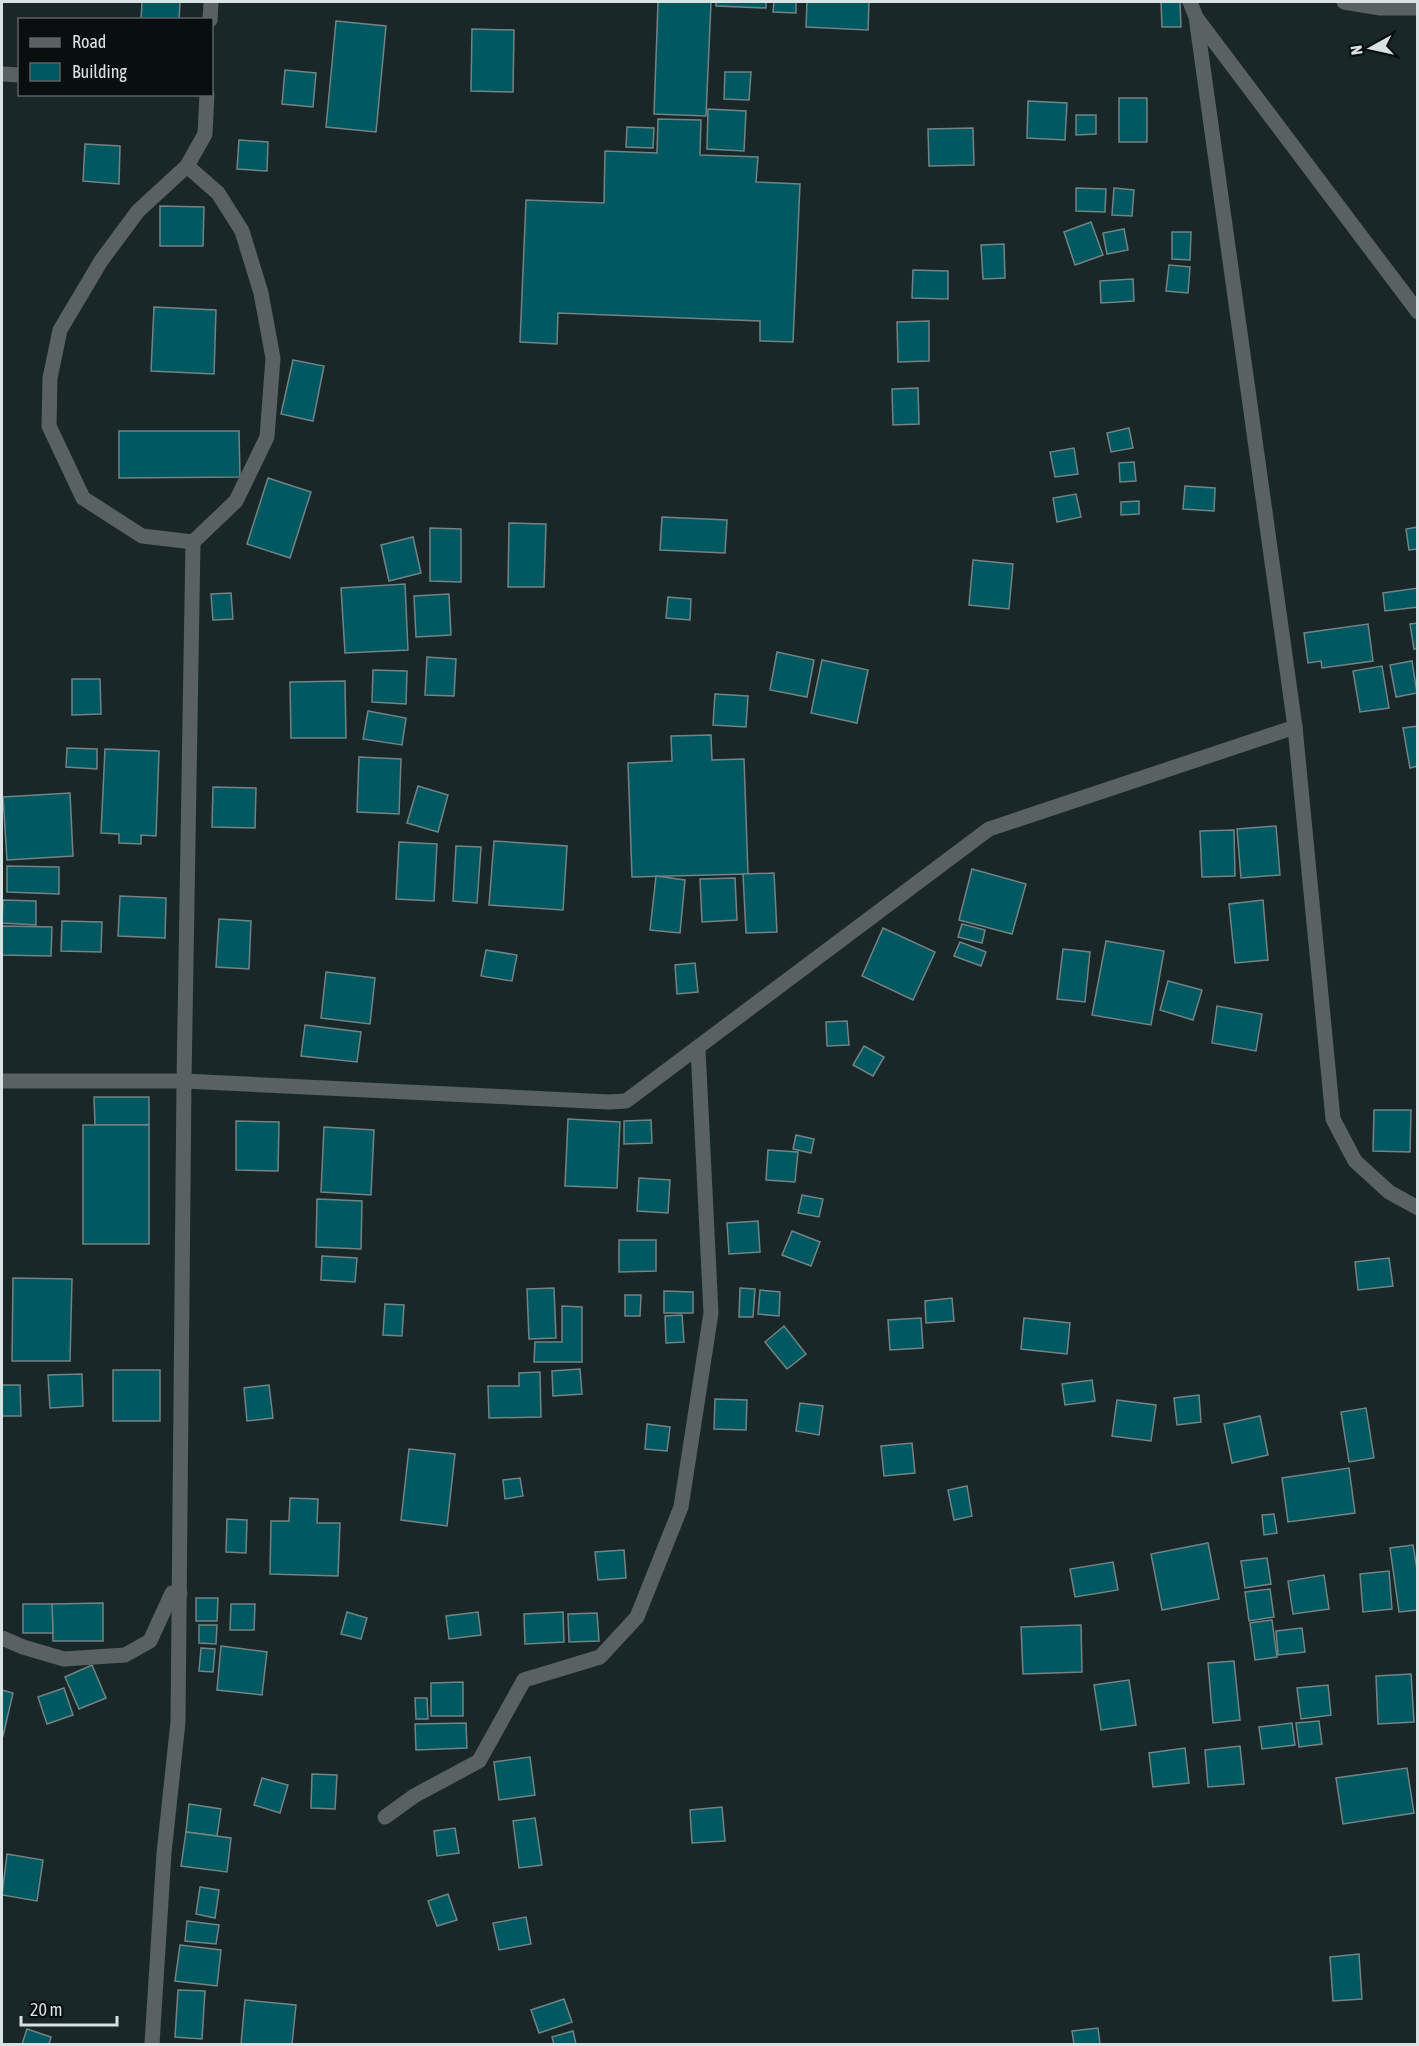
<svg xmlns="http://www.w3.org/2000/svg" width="1419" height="2046" font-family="'Asap Condensed',sans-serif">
  <rect width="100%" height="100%" fill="#192729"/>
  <g fill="#005960" stroke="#738385" stroke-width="1.5">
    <path d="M 142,2 L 180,2 L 179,20 L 141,20 Z"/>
    <path d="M 658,2 L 711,2 L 706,116 L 654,114 Z"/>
    <path d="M 716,2 L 766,2 L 766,8 L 716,6 Z"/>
    <path d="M 774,2 L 796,2 L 796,13 L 773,12 Z"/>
    <path d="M 807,2 L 869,2 L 868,30 L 806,27 Z"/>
    <path d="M 1161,2 L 1180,2 L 1181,27 L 1162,27 Z"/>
    <path d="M 336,21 L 386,26 L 376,132 L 326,127 Z"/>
    <path d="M 472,29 L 514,30 L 513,92 L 471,91 Z"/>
    <path d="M 285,70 L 316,73 L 313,107 L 282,104 Z"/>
    <path d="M 725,72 L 751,72 L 749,100 L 724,99 Z"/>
    <rect x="1119" y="98" width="28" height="44"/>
    <path d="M 1028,101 L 1067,103 L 1065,140 L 1027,138 Z"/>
    <path d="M 708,109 L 746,111 L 744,151 L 707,149 Z"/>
    <path d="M 1076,115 L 1096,115 L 1096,134 L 1076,135 Z"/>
    <path d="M 658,119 L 701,120 L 700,155 L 758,157 L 756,182 L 800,184 L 793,342 L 760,341 L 760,321 L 558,313 L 557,344 L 520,342 L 526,200 L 604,203 L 605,151 L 657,153 Z"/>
    <path d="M 627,127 L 654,128 L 653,148 L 626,147 Z"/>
    <path d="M 973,128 L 974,165 L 929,166 L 928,129 Z"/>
    <path d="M 239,140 L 268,142 L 267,171 L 237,169 Z"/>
    <path d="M 85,144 L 120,146 L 119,184 L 83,181 Z"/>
    <path d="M 1076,188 L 1106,189 L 1105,212 L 1076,211 Z"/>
    <path d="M 1114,188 L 1134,190 L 1132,216 L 1112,215 Z"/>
    <path d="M 160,206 L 204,207 L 203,246 L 160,246 Z"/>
    <path d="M 1091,222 L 1103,255 L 1075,265 L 1064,232 Z"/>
    <path d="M 1124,229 L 1128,250 L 1107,254 L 1103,233 Z"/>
    <path d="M 1172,232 L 1191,232 L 1190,260 L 1172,259 Z"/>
    <path d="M 1004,244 L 1005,278 L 983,279 L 981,245 Z"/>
    <path d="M 1169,265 L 1190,267 L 1188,293 L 1166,291 Z"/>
    <path d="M 913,270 L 948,271 L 948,299 L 912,298 Z"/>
    <path d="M 1133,279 L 1134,301 L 1101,303 L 1100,281 Z"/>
    <path d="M 154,307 L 216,310 L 214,374 L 151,371 Z"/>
    <path d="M 929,321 L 929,361 L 898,362 L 897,322 Z"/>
    <path d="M 293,360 L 324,366 L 313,421 L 281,414 Z"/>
    <path d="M 918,388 L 919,424 L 893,425 L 892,389 Z"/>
    <path d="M 1129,428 L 1133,448 L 1111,452 L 1107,433 Z"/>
    <path d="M 119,431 L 239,431 L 240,477 L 119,478 Z"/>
    <path d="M 1074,448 L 1078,474 L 1055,477 L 1050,452 Z"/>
    <path d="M 1134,462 L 1136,481 L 1120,482 L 1119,463 Z"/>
    <path d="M 268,478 L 311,492 L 290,558 L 247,544 Z"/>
    <path d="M 1185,486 L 1215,488 L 1214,511 L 1183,509 Z"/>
    <path d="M 1076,494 L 1081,517 L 1057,522 L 1053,498 Z"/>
    <path d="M 1139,501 L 1139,514 L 1121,515 L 1121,502 Z"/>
    <path d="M 662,517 L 727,520 L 725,553 L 660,550 Z"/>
    <path d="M 509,523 L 546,524 L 544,587 L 508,587 Z"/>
    <path d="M 1418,527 L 1418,549 L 1409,550 L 1406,529 Z"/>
    <path d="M 430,528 L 461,529 L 461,582 L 430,581 Z"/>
    <path d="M 413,537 L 421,573 L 389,581 L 381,545 Z"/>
    <path d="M 973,560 L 1013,564 L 1009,609 L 969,605 Z"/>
    <path d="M 405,584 L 408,650 L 345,653 L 341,588 Z"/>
    <path d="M 1418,588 L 1418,607 L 1385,611 L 1383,593 Z"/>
    <path d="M 231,593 L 233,619 L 213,620 L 211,594 Z"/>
    <path d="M 449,594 L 451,635 L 416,637 L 414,596 Z"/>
    <path d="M 668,597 L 691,599 L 690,620 L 666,618 Z"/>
    <path d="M 1418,623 L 1418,649 L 1414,649 L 1410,624 Z"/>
    <path d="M 1368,624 L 1373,661 L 1322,668 L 1321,661 L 1308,663 L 1304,633 Z"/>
    <path d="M 777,652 L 814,660 L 807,697 L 770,690 Z"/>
    <path d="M 427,657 L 456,659 L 454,696 L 425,695 Z"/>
    <path d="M 822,660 L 868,670 L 857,723 L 811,713 Z"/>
    <path d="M 1412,661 L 1417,693 L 1396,697 L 1390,665 Z"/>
    <path d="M 1382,666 L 1389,708 L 1360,712 L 1353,671 Z"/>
    <path d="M 373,670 L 407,671 L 406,704 L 372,702 Z"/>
    <path d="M 72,679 L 100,679 L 101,714 L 72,715 Z"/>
    <path d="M 345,681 L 346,738 L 291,738 L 290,682 Z"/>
    <path d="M 715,694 L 748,696 L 746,727 L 713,725 Z"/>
    <path d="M 368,711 L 406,718 L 402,745 L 363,739 Z"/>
    <path d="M 1418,726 L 1418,766 L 1410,768 L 1403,728 Z"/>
    <path d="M 711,735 L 712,760 L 744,759 L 748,874 L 632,877 L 628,763 L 672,761 L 671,736 Z"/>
    <path d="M 67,748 L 97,749 L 97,769 L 66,767 Z"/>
    <path d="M 105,749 L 159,751 L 156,836 L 141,835 L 141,844 L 119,843 L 119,834 L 101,833 Z"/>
    <path d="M 359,757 L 401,759 L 399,814 L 357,812 Z"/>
    <path d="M 418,786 L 448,795 L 438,832 L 407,823 Z"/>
    <path d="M 213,787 L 256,788 L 255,828 L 212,827 Z"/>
    <path d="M 70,793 L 73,856 L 7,860 L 3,797 Z"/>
    <path d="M 1276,826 L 1280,875 L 1241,878 L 1237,829 Z"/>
    <path d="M 1234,830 L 1235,876 L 1202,877 L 1200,831 Z"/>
    <path d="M 494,841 L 567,846 L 563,910 L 489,905 Z"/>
    <path d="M 399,842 L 437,844 L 434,901 L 396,899 Z"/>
    <path d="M 456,846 L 481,847 L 477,903 L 453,901 Z"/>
    <path d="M 7,866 L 59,867 L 59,894 L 7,892 Z"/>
    <path d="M 972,869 L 1026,884 L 1012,934 L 959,920 Z"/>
    <path d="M 774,873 L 777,932 L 746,933 L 743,874 Z"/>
    <path d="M 656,876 L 685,880 L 680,933 L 650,930 Z"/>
    <path d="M 735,878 L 737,920 L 702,922 L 700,879 Z"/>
    <path d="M 120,896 L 166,898 L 165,938 L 118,936 Z"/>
    <path d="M 3,900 L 36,901 L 36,925 L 2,923 Z"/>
    <path d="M 1263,900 L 1268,960 L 1235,963 L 1229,904 Z"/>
    <path d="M 219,919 L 251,921 L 249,969 L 216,967 Z"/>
    <path d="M 62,921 L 102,922 L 101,952 L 61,951 Z"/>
    <path d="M 962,924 L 985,930 L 982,943 L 958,937 Z"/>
    <path d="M 2,926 L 52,927 L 51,956 L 2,955 Z"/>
    <path d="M 883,928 L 935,952 L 913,1000 L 862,976 Z"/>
    <path d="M 1106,941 L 1164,951 L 1151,1025 L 1092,1015 Z"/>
    <path d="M 960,942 L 986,952 L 981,966 L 954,956 Z"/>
    <path d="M 1063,949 L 1090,952 L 1085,1002 L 1057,999 Z"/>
    <path d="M 486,950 L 517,955 L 512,981 L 481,976 Z"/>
    <path d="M 695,963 L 698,992 L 677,994 L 675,965 Z"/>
    <path d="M 326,972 L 375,978 L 370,1024 L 321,1018 Z"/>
    <path d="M 1168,981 L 1202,990 L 1193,1020 L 1160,1010 Z"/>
    <path d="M 1217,1006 L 1262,1014 L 1256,1051 L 1212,1043 Z"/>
    <path d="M 847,1021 L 849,1045 L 827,1046 L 826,1022 Z"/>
    <path d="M 305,1025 L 361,1032 L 357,1062 L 301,1056 Z"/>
    <path d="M 864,1046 L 884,1057 L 873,1076 L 853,1065 Z"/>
    <path d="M 94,1097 L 149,1097 L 149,1125 L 95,1125 Z"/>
    <path d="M 1374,1110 L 1411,1110 L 1410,1152 L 1373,1151 Z"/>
    <path d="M 568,1119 L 620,1122 L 617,1188 L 565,1186 Z"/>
    <path d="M 651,1120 L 652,1143 L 624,1144 L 624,1121 Z"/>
    <path d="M 236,1121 L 279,1122 L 278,1171 L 236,1170 Z"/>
    <rect x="83" y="1125" width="66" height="119"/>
    <path d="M 324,1127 L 374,1130 L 371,1195 L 321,1192 Z"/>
    <path d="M 796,1135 L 814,1139 L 811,1153 L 793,1149 Z"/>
    <path d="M 768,1150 L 798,1152 L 795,1182 L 766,1180 Z"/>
    <path d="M 639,1178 L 670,1180 L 668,1213 L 637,1211 Z"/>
    <path d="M 802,1195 L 823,1199 L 819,1217 L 798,1213 Z"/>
    <path d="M 317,1199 L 362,1201 L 361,1249 L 316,1247 Z"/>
    <path d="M 758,1221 L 760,1252 L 729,1254 L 727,1223 Z"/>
    <path d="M 792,1231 L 820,1242 L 811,1266 L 782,1255 Z"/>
    <path d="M 619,1240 L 656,1240 L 656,1271 L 619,1272 Z"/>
    <path d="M 322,1256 L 357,1258 L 355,1282 L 321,1280 Z"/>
    <path d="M 1389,1258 L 1393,1286 L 1358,1290 L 1355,1262 Z"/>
    <path d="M 13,1278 L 72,1279 L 70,1361 L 12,1361 Z"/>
    <path d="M 554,1288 L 556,1338 L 529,1339 L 527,1289 Z"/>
    <path d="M 740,1288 L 755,1289 L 753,1317 L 739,1317 Z"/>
    <path d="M 760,1290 L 780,1292 L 779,1316 L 758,1314 Z"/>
    <path d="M 664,1291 L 693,1292 L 693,1313 L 664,1313 Z"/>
    <path d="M 625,1295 L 641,1295 L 640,1316 L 625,1316 Z"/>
    <path d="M 952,1298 L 954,1321 L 926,1323 L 925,1301 Z"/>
    <path d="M 385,1304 L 404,1305 L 402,1336 L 383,1335 Z"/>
    <path d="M 562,1306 L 582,1307 L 582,1362 L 534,1362 L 535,1342 L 562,1342 Z"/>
    <path d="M 682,1315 L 684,1342 L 666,1343 L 665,1316 Z"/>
    <path d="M 921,1318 L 923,1348 L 890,1350 L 888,1320 Z"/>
    <path d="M 1024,1318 L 1070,1323 L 1067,1354 L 1021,1349 Z"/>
    <path d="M 784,1326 L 806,1354 L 787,1369 L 765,1342 Z"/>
    <path d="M 580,1369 L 582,1394 L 553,1396 L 552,1371 Z"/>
    <rect x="113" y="1370" width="47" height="51"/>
    <path d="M 540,1372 L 541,1417 L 489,1418 L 488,1386 L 519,1386 L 519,1373 Z"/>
    <path d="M 82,1374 L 83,1406 L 50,1408 L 48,1375 Z"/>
    <path d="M 1092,1380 L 1095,1401 L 1065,1405 L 1062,1384 Z"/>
    <path d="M 2,1385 L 20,1385 L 21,1416 L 2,1416 Z"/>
    <path d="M 269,1385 L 273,1418 L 247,1421 L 244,1388 Z"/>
    <path d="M 1199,1395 L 1201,1422 L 1177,1425 L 1174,1398 Z"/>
    <path d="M 715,1399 L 747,1400 L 746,1430 L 714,1429 Z"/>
    <path d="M 1117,1400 L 1156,1405 L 1151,1441 L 1112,1436 Z"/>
    <path d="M 800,1403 L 823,1406 L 819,1435 L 796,1431 Z"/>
    <path d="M 1366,1408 L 1374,1458 L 1349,1462 L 1341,1412 Z"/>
    <path d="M 1260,1416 L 1268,1455 L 1232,1463 L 1224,1424 Z"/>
    <path d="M 647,1424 L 670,1427 L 667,1451 L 645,1449 Z"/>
    <path d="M 912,1443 L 915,1473 L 884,1476 L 881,1446 Z"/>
    <path d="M 409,1449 L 455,1454 L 447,1526 L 401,1520 Z"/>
    <path d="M 1349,1468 L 1355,1513 L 1288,1522 L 1282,1478 Z"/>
    <path d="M 520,1478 L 523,1496 L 505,1499 L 503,1480 Z"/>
    <path d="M 967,1486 L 972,1516 L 954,1520 L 948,1490 Z"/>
    <path d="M 290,1498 L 318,1499 L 317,1523 L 340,1523 L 338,1576 L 270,1574 L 271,1521 L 289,1521 Z"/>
    <path d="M 1274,1514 L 1277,1533 L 1264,1535 L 1262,1515 Z"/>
    <path d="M 227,1519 L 247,1520 L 246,1553 L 226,1552 Z"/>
    <path d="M 1208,1543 L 1219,1599 L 1162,1610 L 1151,1554 Z"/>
    <path d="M 1413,1545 L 1418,1576 L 1418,1610 L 1399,1612 L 1390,1548 Z"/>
    <path d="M 624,1550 L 626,1578 L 598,1580 L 595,1552 Z"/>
    <path d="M 1267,1558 L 1271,1584 L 1245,1588 L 1241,1561 Z"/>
    <path d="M 1113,1562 L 1118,1590 L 1075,1597 L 1070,1569 Z"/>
    <path d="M 1389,1571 L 1392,1609 L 1363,1612 L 1360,1574 Z"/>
    <path d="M 1324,1575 L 1329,1609 L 1293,1614 L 1288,1581 Z"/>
    <path d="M 1270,1589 L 1274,1617 L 1249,1621 L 1245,1592 Z"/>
    <path d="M 196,1598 L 218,1598 L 217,1621 L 196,1621 Z"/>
    <path d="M 103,1603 L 103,1641 L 53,1641 L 52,1604 Z"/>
    <path d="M 23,1604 L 52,1604 L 53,1633 L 23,1633 Z"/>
    <path d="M 231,1604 L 255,1604 L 254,1630 L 230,1630 Z"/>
    <path d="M 347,1612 L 367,1618 L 361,1639 L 341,1634 Z"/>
    <path d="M 478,1612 L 481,1635 L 449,1639 L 446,1616 Z"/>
    <path d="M 563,1612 L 564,1642 L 525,1644 L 524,1614 Z"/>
    <path d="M 597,1613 L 599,1641 L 569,1642 L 568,1614 Z"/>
    <path d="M 1272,1620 L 1277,1657 L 1255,1660 L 1250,1623 Z"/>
    <path d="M 199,1625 L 217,1625 L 216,1644 L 199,1643 Z"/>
    <path d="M 1081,1625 L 1082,1672 L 1023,1674 L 1021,1627 Z"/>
    <path d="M 1302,1628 L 1305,1652 L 1278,1655 L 1276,1631 Z"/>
    <path d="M 221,1646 L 267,1652 L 262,1695 L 217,1690 Z"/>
    <path d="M 201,1648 L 215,1649 L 213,1672 L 199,1671 Z"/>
    <path d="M 1234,1661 L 1240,1720 L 1213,1723 L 1208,1663 Z"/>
    <path d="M 92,1665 L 106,1698 L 79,1709 L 65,1677 Z"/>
    <path d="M 1411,1674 L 1414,1722 L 1378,1724 L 1376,1676 Z"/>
    <path d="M 1129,1680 L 1136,1725 L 1101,1730 L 1094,1685 Z"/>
    <path d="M 463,1682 L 463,1716 L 431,1716 L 431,1683 Z"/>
    <path d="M 1328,1685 L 1331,1715 L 1301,1719 L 1297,1688 Z"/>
    <path d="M 64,1688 L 73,1715 L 47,1724 L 38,1697 Z"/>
    <path d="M 2,1690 L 13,1693 L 3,1736 L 2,1736 Z"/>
    <path d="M 415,1698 L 427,1698 L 428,1719 L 416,1719 Z"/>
    <path d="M 1319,1721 L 1322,1744 L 1299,1747 L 1296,1723 Z"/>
    <path d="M 466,1723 L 467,1748 L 416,1750 L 415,1724 Z"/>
    <path d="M 1292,1723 L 1295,1745 L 1262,1749 L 1259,1727 Z"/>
    <path d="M 1240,1746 L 1244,1784 L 1208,1787 L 1205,1750 Z"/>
    <path d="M 1185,1748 L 1189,1783 L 1153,1787 L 1149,1753 Z"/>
    <path d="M 530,1757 L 535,1795 L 499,1800 L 494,1762 Z"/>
    <path d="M 1407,1768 L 1414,1813 L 1343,1824 L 1336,1778 Z"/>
    <path d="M 312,1774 L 337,1775 L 335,1809 L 311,1808 Z"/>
    <path d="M 262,1778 L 288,1785 L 280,1813 L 254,1805 Z"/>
    <path d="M 189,1804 L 221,1809 L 217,1836 L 186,1832 Z"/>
    <path d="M 722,1807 L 725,1841 L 692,1843 L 690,1810 Z"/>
    <path d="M 535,1818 L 542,1865 L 519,1868 L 513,1821 Z"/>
    <path d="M 455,1828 L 459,1853 L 437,1856 L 434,1831 Z"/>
    <path d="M 186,1832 L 231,1838 L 227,1872 L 181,1866 Z"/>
    <path d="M 7,1854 L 43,1860 L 37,1901 L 2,1895 Z"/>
    <path d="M 200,1887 L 219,1890 L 215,1918 L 196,1914 Z"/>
    <path d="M 448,1894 L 457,1920 L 437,1926 L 428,1901 Z"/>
    <path d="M 526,1917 L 531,1944 L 499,1950 L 493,1923 Z"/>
    <path d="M 187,1921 L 219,1925 L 216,1944 L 185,1941 Z"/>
    <path d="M 180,1945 L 221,1950 L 217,1986 L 175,1981 Z"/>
    <path d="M 1359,1954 L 1362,1999 L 1333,2001 L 1330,1957 Z"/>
    <path d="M 178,1990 L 205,1991 L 202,2039 L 175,2037 Z"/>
    <path d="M 564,1999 L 572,2022 L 539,2033 L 531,2010 Z"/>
    <path d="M 245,2000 L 296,2005 L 292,2044 L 241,2044 Z"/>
    <path d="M 1098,2028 L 1100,2044 L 1074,2044 L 1072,2031 Z"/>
    <path d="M 27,2029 L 51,2037 L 49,2044 L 22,2044 Z"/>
    <path d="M 573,2031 L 576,2044 L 554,2044 L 552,2037 Z"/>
  </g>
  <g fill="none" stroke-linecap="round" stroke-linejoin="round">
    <g stroke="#5a6162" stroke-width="15">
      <path d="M 1190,2 L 1196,17 L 1295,727 L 1333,1119 L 1355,1161 L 1389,1192 L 1418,1208"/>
      <path d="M 1344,2 L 1380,8 L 1418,8"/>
      <path d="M 210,20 L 211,2"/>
      <path d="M 1198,20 L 1418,312"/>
      <path d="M 2,74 L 20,75"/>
      <path d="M 187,166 L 218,193 L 242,231 L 261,293 L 273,358 L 267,437 L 236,501 L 193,542"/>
      <path d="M 2,1081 L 184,1081 L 609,1102 L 626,1101 L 989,829 L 1295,727"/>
      <path d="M 2,1638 L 23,1647 L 64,1659 L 125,1655 L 150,1641 L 172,1593 L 180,1593"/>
      <path d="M 385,1817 L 414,1796 L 479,1761 L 524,1680 L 600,1657 L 637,1617 L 681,1507 L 711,1313 L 698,1049"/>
      <path d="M 152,2044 L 164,1853 L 178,1722 L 184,1081 L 193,542 L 142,536 L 83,498 L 49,426 L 50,378 L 60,330 L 101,261 L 138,211 L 187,166 L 205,134 L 207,94"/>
    </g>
  </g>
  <rect width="1419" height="2046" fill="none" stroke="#d9e2e3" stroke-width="6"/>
  <rect x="18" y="18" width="195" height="78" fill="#090f0f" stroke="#5c6364" stroke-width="1.5"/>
  <rect x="30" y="38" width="30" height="9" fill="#5a6162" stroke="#5c6364" stroke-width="1.5"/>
  <text x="72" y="48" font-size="18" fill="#d9e2e3">Road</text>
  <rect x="30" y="63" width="30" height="18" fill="#005960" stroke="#5c6364" stroke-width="1.5"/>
  <text x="72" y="78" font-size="18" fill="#d9e2e3">Building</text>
  <g transform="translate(1371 48) rotate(262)" stroke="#090f0f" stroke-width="4.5" paint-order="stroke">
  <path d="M0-4.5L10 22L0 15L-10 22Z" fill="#d9e2e3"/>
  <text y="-9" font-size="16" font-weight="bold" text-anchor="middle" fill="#d9e2e3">N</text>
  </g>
  <path d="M21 2016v9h96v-9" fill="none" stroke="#d9e2e3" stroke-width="3"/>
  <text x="30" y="2016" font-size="18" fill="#d9e2e3" stroke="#090f0f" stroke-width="4.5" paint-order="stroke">20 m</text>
</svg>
